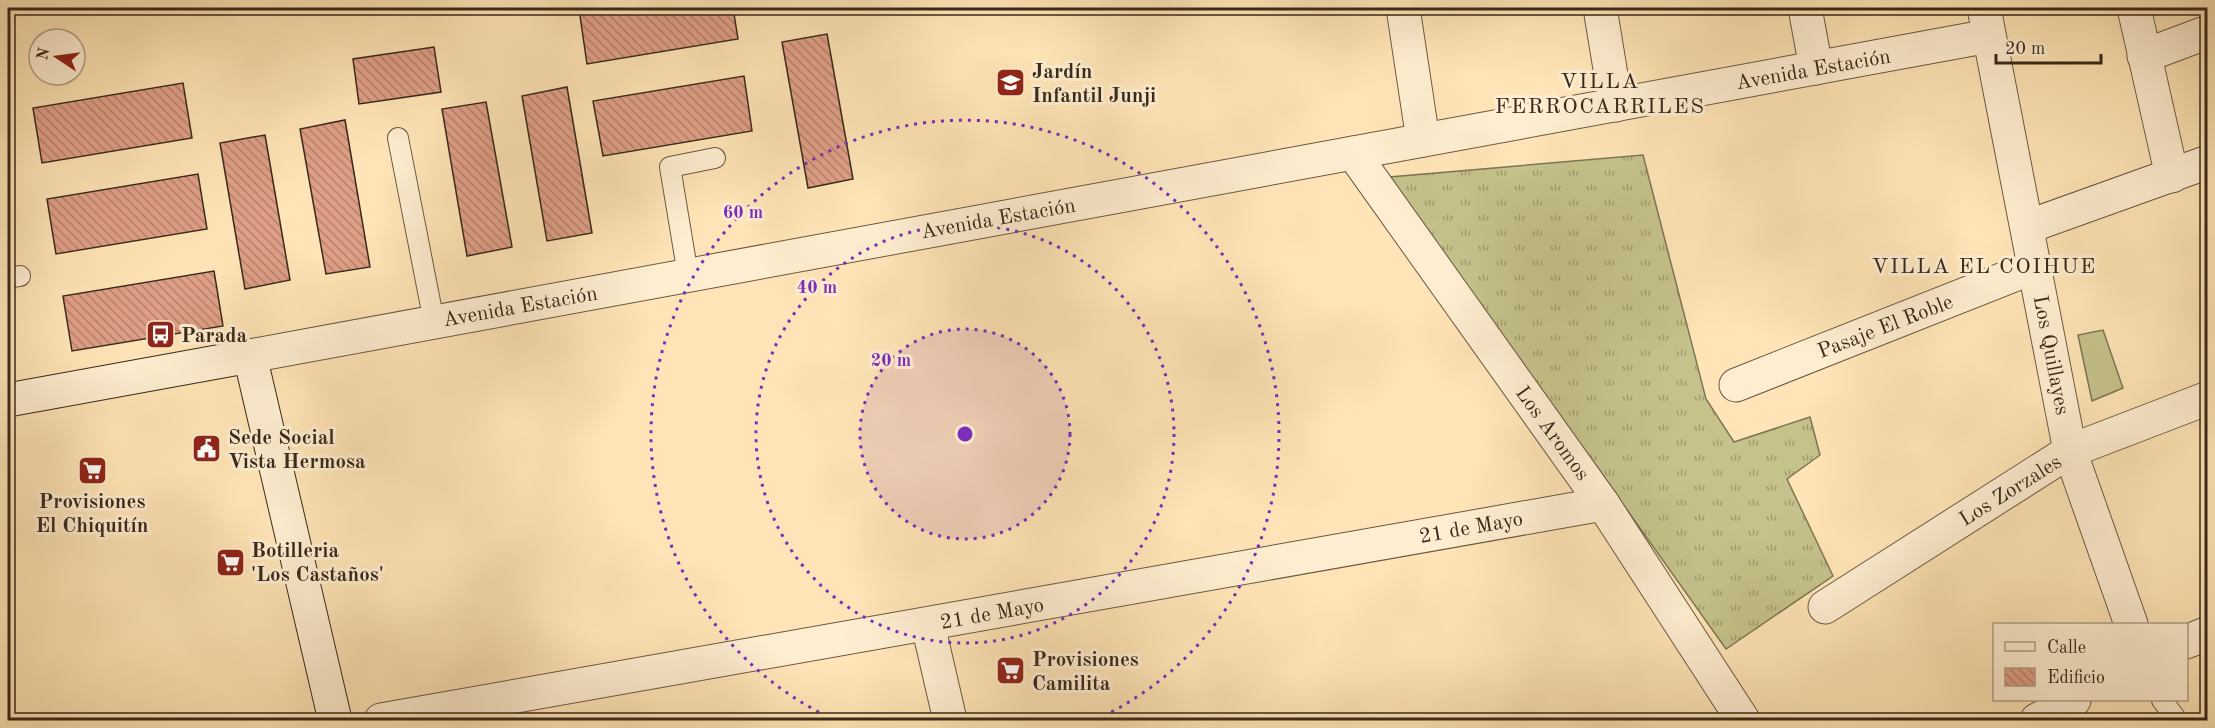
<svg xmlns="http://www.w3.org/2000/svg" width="2215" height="728" font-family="'Old Standard TT',serif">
  <defs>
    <pattern id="grass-tufts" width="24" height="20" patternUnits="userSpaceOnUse" patternTransform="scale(1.5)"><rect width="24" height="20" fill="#c5c28b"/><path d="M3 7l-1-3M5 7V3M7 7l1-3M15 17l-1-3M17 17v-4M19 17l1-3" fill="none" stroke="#a19e71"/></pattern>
    <pattern id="building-back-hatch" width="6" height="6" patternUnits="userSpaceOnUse" patternTransform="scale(1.5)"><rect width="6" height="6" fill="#df9f86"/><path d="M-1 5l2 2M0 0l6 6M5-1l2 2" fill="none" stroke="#b6826d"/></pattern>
  </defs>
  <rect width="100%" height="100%" fill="#fee4b6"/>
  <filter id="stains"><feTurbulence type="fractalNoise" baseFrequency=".00333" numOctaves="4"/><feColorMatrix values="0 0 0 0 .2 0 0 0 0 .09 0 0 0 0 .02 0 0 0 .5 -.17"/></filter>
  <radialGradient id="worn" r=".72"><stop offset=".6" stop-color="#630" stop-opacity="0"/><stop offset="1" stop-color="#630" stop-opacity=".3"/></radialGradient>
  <path fill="url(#grass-tufts)" stroke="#7e7652" stroke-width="1.5" d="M 1643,155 L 1706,399 L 1734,442 L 1810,417 L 1820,455 L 1787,479 L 1833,576 L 1726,649 L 1390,177 Z"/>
  <path fill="#c5c28b" stroke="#7e7652" stroke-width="1.5" d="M 2103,330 L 2123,388 L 2092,401 L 2078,335 Z"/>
  <g fill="url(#building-back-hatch)" stroke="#38291a" stroke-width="1.5">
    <path d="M 589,8 L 733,8 L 738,39 L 587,64 L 579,9 Z"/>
    <path d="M 827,34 L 853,179 L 808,188 L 782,42 Z"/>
    <path d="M 434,47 L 441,92 L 359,104 L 353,59 Z"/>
    <path d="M 744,76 L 752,131 L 603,156 L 593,101 Z"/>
    <path d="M 183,83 L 192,138 L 42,163 L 33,108 Z"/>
    <path d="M 567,87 L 592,233 L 547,241 L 522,96 Z"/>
    <path d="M 486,102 L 512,247 L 467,256 L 442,109 Z"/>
    <path d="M 345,120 L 370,267 L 326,274 L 300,129 Z"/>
    <path d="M 265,135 L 290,280 L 245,289 L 220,143 Z"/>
    <path d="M 198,174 L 207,229 L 56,254 L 47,199 Z"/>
    <path d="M 214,271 L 223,326 L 72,351 L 63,296 Z"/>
  </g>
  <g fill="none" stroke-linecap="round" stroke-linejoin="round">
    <defs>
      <g id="lane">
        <path d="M 398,138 L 434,322"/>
        <path d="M 688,275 L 670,167 L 715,158"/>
        <path d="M 8,278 L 20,276"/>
        <path d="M 2162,700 L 2177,720"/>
      </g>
      <g id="street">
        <path d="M 1403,8 L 1423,140"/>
        <path d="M 1600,8 L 1616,105"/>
        <path d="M 1805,8 L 1816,68"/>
        <path d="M 1984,8 L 2070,451 L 2131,624"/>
        <path d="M 2134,8 L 2172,176"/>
        <path d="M 2144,56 L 2208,32"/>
        <path d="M 1353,153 L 1603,504 L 1743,720"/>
        <path d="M 2027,227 L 2208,162"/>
        <path d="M 250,356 L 1989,36"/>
        <path d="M 1736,385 L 2034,267"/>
        <path d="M 1825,607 L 2070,451 L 2208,398"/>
        <path d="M 928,625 L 950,720"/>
        <path d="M 2186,642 L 2208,633"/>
        <path d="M 381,720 L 1603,504"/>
        <path d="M 2037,720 L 2074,700"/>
      </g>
      <path id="secondary" d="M 8,400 L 250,356 L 335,720"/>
    </defs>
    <use href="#lane" stroke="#6a5841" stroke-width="22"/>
    <use href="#street" stroke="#6a5841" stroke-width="35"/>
    <use href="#secondary" stroke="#38291a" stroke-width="35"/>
    <use href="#lane" stroke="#feedd0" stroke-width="20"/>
    <use href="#street" stroke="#feedd0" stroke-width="33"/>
    <use href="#secondary" stroke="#feedd0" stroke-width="33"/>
  </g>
  <circle cx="965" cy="434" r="105" fill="#7b2cbf" fill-opacity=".12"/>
  <g fill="none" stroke="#7b2cbf" stroke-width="3" stroke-dasharray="3 6">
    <circle cx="965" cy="434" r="105"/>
    <circle cx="965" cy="434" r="209"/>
    <path d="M835 720A314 314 0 1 1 1095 720"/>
  </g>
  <defs>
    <symbol id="school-square" viewBox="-11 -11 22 22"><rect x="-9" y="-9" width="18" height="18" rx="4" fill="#8f2418" stroke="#feedd0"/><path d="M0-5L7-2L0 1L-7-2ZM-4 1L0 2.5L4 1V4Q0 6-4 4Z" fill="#fff"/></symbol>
    <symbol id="bus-square" viewBox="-11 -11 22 22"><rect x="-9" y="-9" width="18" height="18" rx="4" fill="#8f2418" stroke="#feedd0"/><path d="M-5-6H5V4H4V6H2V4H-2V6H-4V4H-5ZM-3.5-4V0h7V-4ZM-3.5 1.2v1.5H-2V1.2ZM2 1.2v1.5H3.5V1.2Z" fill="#fff"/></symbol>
    <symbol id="civic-square" viewBox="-11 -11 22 22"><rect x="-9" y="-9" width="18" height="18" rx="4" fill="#8f2418" stroke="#feedd0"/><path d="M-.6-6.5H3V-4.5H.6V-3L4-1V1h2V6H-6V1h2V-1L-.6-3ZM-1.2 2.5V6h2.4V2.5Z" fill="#fff"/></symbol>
    <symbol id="supermarket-square" viewBox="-11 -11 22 22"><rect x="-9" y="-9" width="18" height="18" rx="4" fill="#8f2418" stroke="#feedd0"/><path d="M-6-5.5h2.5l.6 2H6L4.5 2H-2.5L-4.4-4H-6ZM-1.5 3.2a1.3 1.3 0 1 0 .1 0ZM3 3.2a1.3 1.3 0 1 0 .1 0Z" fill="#fff"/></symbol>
  </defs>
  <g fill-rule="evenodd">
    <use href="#school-square" x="994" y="66" width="33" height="33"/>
    <use href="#bus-square" x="144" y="318" width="33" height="33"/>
    <use href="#civic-square" x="190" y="432" width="33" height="33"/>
    <use href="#supermarket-square" x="76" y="454" width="33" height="33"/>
    <use href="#supermarket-square" x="214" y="546" width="33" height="33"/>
    <use href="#supermarket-square" x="994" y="654" width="33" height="33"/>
  </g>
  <g text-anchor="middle" stroke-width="6" stroke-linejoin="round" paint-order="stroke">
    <g font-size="21" fill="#38291a" stroke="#feedd0">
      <text transform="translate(1813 69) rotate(-10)" y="7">Avenida Estación</text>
      <text transform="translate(998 218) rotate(-10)" y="7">Avenida Estación</text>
      <text transform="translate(520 306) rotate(-10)" y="7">Avenida Estación</text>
      <text transform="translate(1885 326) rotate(-21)" y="7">Pasaje El Roble</text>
      <text transform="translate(2052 355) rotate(79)" y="7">Los Quillayes</text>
      <text transform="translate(1553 433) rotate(54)" y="7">Los Aromos</text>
      <text transform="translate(2010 490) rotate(-32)" y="7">Los Zorzales</text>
      <text transform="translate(1471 527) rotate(-10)" y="7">21 de Mayo</text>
      <text transform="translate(992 613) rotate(-10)" y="7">21 de Mayo</text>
    </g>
    <g font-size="21" font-weight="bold" fill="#38291a" stroke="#feedd0" text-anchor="start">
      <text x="1032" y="78">Jardín<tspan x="1032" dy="24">Infantil Junji</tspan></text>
      <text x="181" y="342">Parada</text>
      <text x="228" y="444">Sede Social<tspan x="228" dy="24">Vista Hermosa</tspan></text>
      <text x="92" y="508" text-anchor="middle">Provisiones<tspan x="92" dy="24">El Chiquitín</tspan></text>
      <text x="251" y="557">Botilleria<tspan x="251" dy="24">'Los Castaños'</tspan></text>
      <text x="1032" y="666">Provisiones<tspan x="1032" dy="24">Camilita</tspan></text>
    </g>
    <g font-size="22" letter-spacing="1.5" fill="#38291a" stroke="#feedd0">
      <text x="1600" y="88">VILLA<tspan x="1600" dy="25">FERROCARRILES</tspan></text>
      <text x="1984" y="273">VILLA EL COIHUE</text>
    </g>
  </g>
  <circle cx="965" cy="434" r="9" fill="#7b2cbf" stroke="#feedd0" stroke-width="3"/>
  <g font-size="18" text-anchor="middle" font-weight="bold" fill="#7b2cbf" stroke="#feedd0" stroke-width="6" stroke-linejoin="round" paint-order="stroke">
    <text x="743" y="218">60 m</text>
    <text x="817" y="293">40 m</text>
    <text x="891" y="366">20 m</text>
  </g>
  <rect width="2215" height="728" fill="none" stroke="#fee4b6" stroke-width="30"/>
  <rect x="9" y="9" width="2197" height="710" fill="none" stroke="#38291a" stroke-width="3"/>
  <rect x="15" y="15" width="2185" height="698" fill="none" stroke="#38291a" stroke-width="1.5"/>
  <rect x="1993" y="623" width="195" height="78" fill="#feedd0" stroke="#af9f87" stroke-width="1.5"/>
  <rect x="2005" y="642" width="30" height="9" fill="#feedd0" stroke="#af9f87" stroke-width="1.5"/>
  <text x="2047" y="653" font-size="18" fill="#38291a">Calle</text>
  <rect x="2005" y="668" width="30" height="18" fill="url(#building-back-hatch)" stroke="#af9f87" stroke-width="1.5"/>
  <text x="2047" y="683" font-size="18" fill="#38291a">Edificio</text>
  <g transform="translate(57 57) rotate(283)"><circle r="28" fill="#feedd0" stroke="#af9f87" stroke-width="1.5"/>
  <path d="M0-4.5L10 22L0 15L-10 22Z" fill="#8f2418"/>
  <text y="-9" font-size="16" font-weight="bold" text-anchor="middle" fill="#38291a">N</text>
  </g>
  <path d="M1996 54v9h105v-9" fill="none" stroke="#38291a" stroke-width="3"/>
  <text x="2005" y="54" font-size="18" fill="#38291a" stroke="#feedd0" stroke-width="4.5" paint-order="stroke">20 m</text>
  <rect width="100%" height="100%" filter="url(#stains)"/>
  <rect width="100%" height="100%" fill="url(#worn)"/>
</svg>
